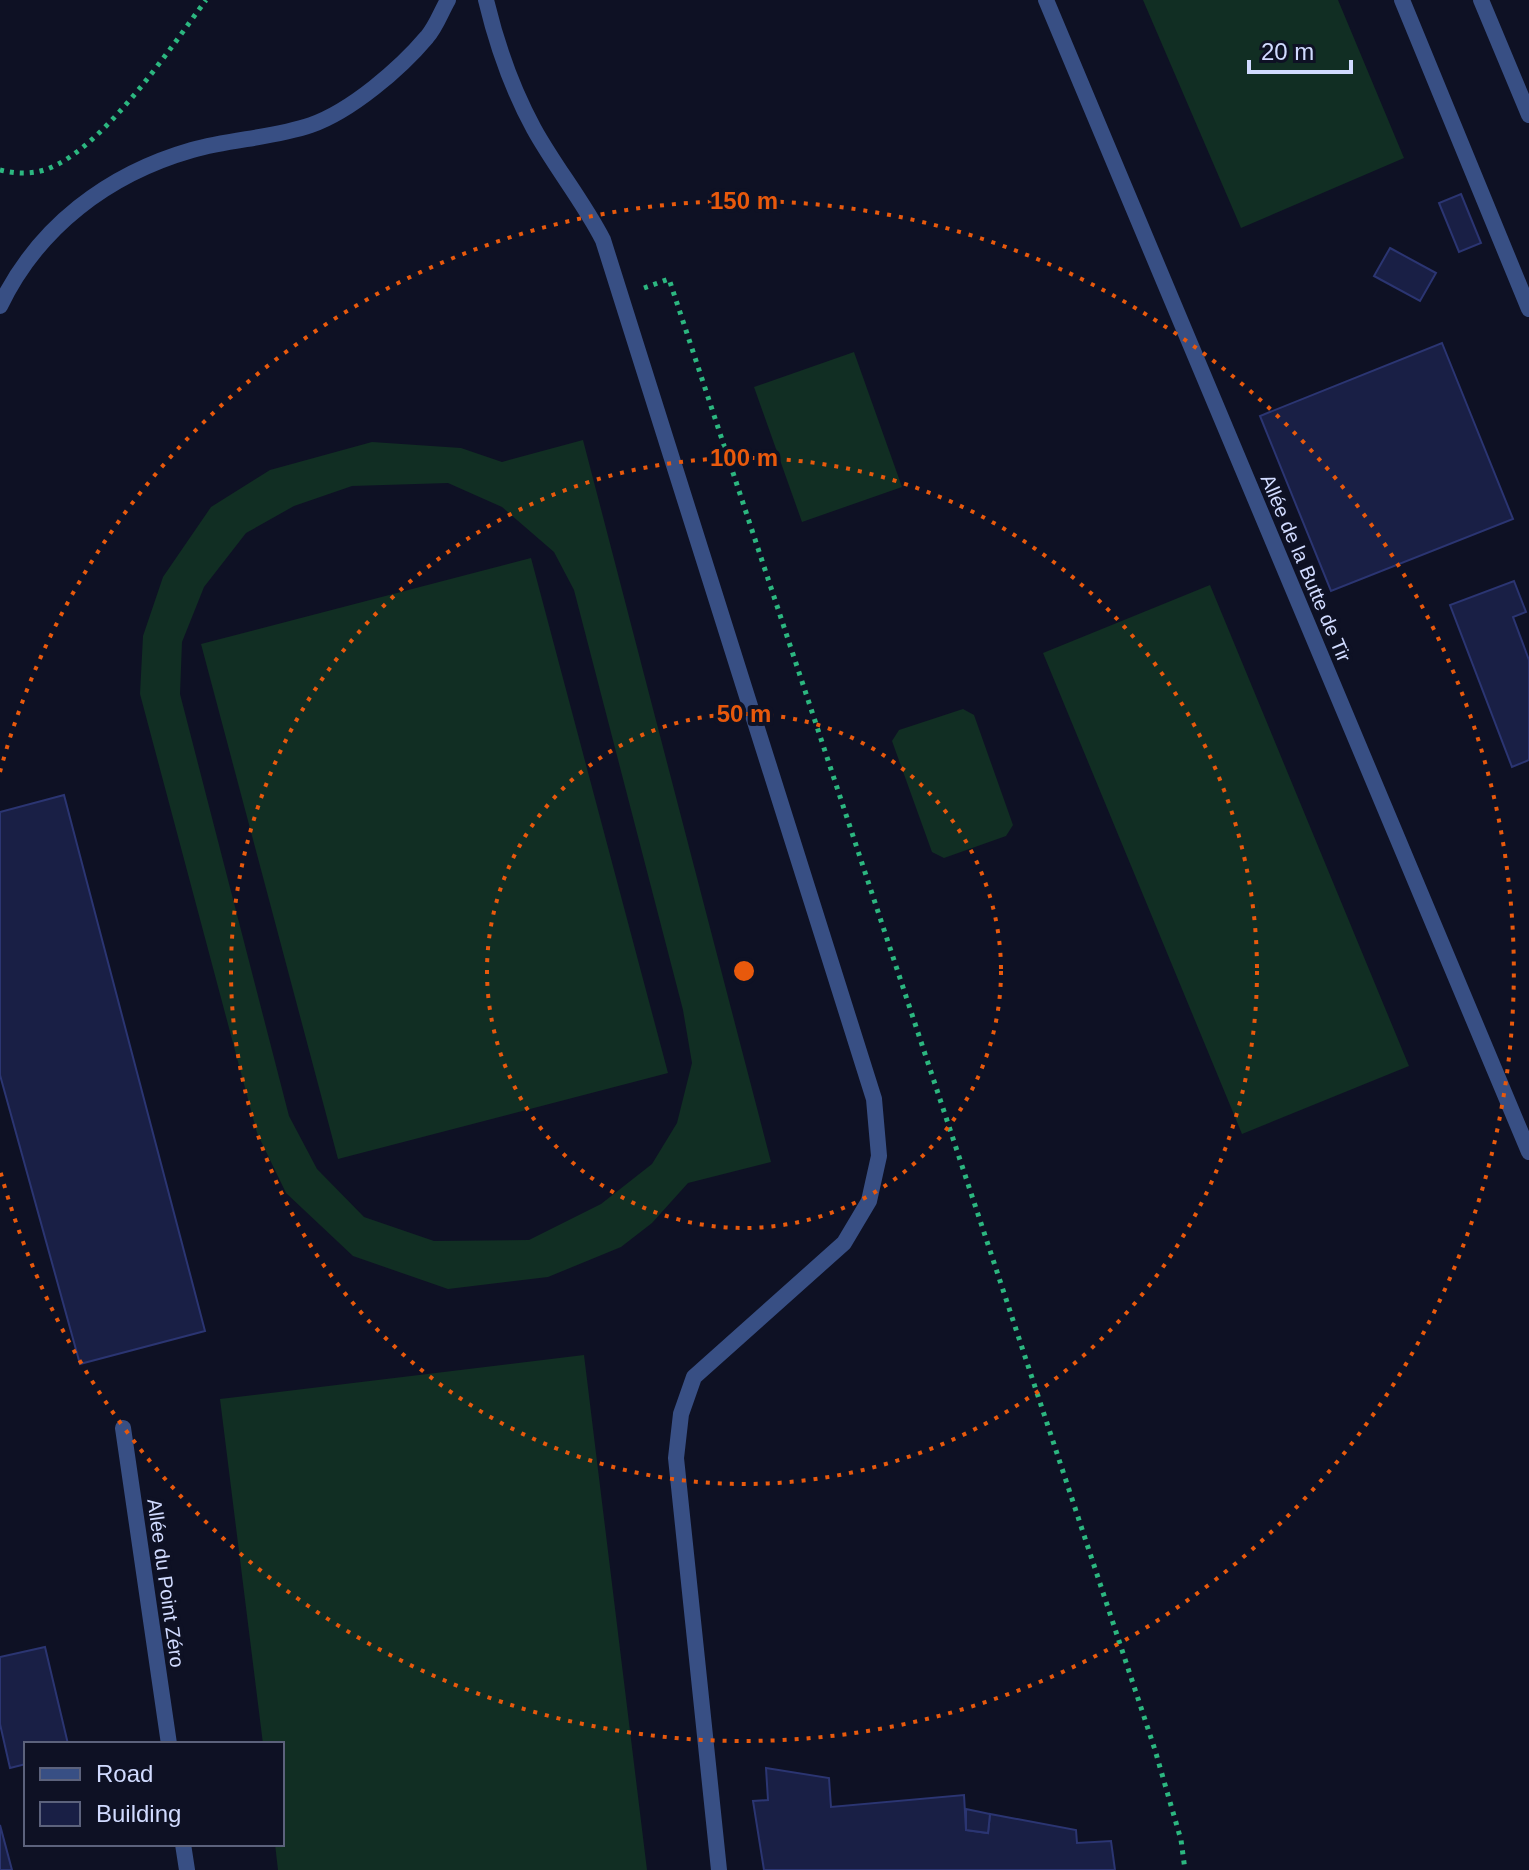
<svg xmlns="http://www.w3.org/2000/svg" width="1529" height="1870" font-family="Helvetica,sans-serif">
  <rect width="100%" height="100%" fill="#0e1124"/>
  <g fill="#112e23" fill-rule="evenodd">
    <path d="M 1143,0 L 1338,0 L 1404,158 L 1241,228 Z"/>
    <path d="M 854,352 L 902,487 L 802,522 L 754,387 Z"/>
    <path d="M 583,440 L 771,1162 L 688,1183 L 652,1223 L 621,1247 L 548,1277 L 448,1289 L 353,1256 L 286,1193 L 257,1133 L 140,694 L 143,636 L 163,577 L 211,507 L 270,470 L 372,442 L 461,448 L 502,462 ZM 448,483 L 502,507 L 554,552 L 574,590 L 683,1010 L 692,1063 L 677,1123 L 652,1164 L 601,1204 L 529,1240 L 434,1241 L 364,1217 L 317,1169 L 289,1116 L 180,694 L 182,642 L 204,587 L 246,533 L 294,506 L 352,486 Z"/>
    <path d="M 531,558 L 668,1073 L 338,1159 L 201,644 Z"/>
    <path d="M 1210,585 L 1409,1066 L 1242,1134 L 1043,653 Z"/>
    <path d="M 963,709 L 974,715 L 1013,825 L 1006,836 L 944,858 L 932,852 L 892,741 L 899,730 Z"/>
    <path d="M 584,1355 L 647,1870 L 278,1870 L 275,1844 L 282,1844 L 282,1744 L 263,1744 L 220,1399 Z"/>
  </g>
  <g fill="#191f45" stroke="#2b3572" stroke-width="2">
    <path d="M 1461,194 L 1481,243 L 1459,252 L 1439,203 Z"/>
    <path d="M 1390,248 L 1436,273 L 1420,301 L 1374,276 Z"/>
    <path d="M 1442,343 L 1513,519 L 1331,591 L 1260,416 Z"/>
    <path d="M 1514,581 L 1526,612 L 1513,617 L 1529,660 L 1529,760 L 1512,767 L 1450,605 Z"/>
    <path d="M 64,795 L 205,1331 L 80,1364 L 0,1075 L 0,812 Z"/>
    <path d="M 45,1647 L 68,1744 L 26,1744 L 26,1764 L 10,1768 L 0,1724 L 0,1657 Z"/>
    <path d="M 766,1768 L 829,1778 L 831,1807 L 964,1795 L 966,1830 L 988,1833 L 990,1814 L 1076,1830 L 1077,1843 L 1111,1841 L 1115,1870 L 764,1870 L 753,1801 L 768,1800 Z"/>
    <path d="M 966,1809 L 990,1814 L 988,1833 L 966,1830 Z"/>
    <path d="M 0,1825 L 12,1870 L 0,1870 Z"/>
  </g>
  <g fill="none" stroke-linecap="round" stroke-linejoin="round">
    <g stroke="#2cb780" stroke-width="5" stroke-dasharray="4 6" stroke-linecap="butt">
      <path d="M 0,170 C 12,173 24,174 36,172 C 95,162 171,47 206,0"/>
      <path d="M 644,288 L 669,279 L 1155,1750 L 1181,1840 L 1185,1870"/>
    </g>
    <g stroke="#384f84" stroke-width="16">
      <path d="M 486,0 C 497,46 511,87 534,129 C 555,167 583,201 603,240 L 874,1099 L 879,1156 L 869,1201 L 844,1243 L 694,1377 L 681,1414 L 676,1458 L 719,1870"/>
      <path d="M 1046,0 L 1529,1152"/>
      <path d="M 0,306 C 38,227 108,174 192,150 C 231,139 273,138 311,125 C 351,111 400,69 427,37 C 436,27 441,12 448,0"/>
      <path d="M 123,1428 L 169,1744"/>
      <path d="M 183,1844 L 187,1870"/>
    </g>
    <g stroke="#384f84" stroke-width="16">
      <path d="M 1402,0 L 1529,309"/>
      <path d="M 1481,0 L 1529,115"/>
    </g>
  </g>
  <g fill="none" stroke="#e8590c" stroke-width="4" stroke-dasharray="4 8">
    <circle cx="744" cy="971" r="257"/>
    <circle cx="744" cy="971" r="513"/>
    <path d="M0 772A770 770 0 1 1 0 1170"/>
  </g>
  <g text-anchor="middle" stroke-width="8" stroke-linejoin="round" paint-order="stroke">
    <g font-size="20" fill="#d1dbff" stroke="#0e1124">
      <text transform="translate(1306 568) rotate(67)" y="7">Allée de la Butte de Tir</text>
      <text transform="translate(166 1583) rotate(82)" y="7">Allée du Point Zéro</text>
    </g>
  </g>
  <circle cx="744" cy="971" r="12" fill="#e8590c" stroke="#0e1124" stroke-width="4"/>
  <g font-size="24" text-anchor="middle" font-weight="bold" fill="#e8590c" stroke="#0e1124" stroke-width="8" stroke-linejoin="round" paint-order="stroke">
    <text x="744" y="209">150 m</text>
    <text x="744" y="466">100 m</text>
    <text x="744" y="722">50 m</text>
  </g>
  <rect x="24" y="1742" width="260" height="104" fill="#0e1124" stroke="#5c627c" stroke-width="2"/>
  <rect x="40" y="1768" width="40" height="12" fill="#384f84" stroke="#5c627c" stroke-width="2"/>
  <text x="96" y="1782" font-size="24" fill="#d1dbff">Road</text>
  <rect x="40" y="1802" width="40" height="24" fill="#191f45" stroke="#5c627c" stroke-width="2"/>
  <text x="96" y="1822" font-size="24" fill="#d1dbff">Building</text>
  <path d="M1249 60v12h102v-12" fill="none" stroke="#d1dbff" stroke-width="4"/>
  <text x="1261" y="60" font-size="24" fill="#d1dbff" stroke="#0e1124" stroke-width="6" paint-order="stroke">20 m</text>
</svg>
